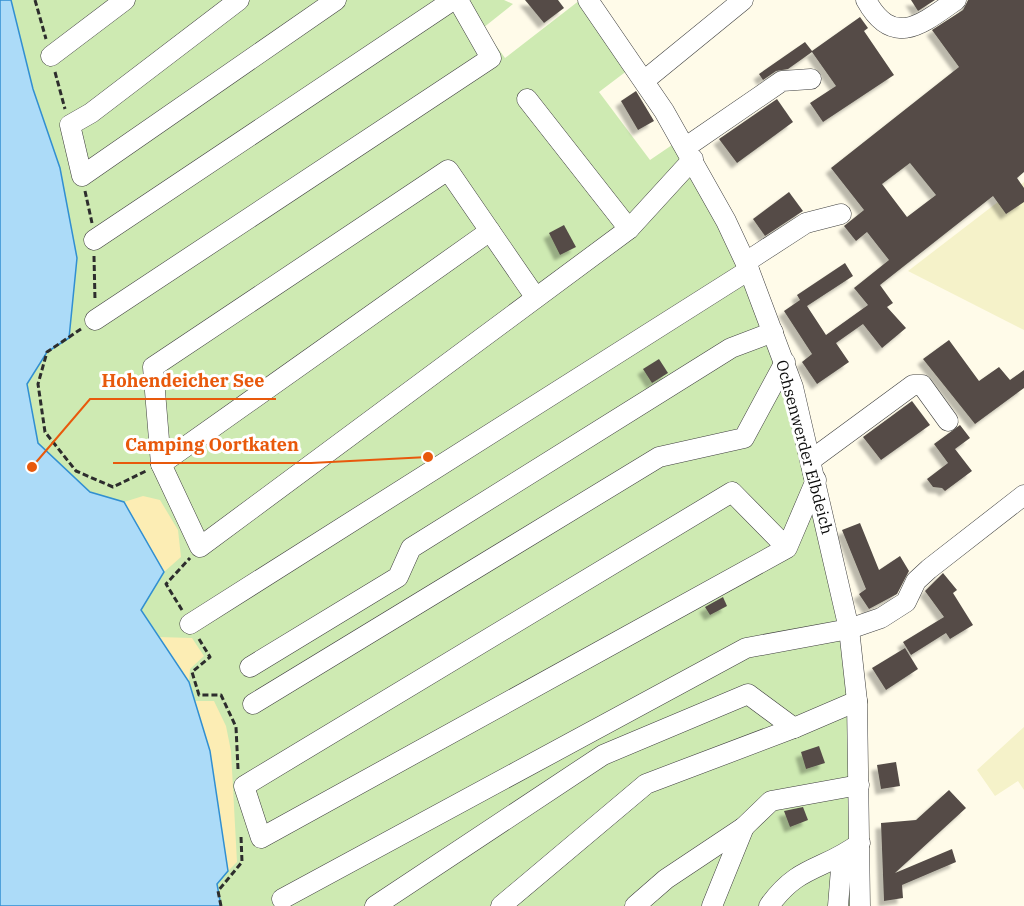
<svg xmlns="http://www.w3.org/2000/svg" width="1024" height="906" font-family="'IBM Plex Serif',serif">
  <defs>
    <filter id="shadow"><feDropShadow dx="-5.5" dy="5.5" stdDeviation="1.5" flood-color="#0004"/></filter>
  </defs>
  <rect width="100%" height="100%" fill="#fffbe9"/>
  <g fill="#f5f2c9">
    <path d="M 1024,182 L 1024,330 L 908,271 Z"/>
    <path d="M 1024,727 L 1024,790 L 1018,781 L 995,796 L 977,770 Z"/>
  </g>
  <path fill="#ceeab2" d="M 11,0 L 504,0 L 513,4 L 483,28 L 505,58 L 580,0 L 628,70 L 599,92 L 650,160 L 675,143 L 733,249 L 782,379 L 828,566 L 849,683 L 851,906 L 221,906 L 217,884 L 228,871 L 210,751 L 189,682 L 141,610 L 124,502 L 90,492 L 38,443 L 27,384 L 47,352 L 69,338 L 60,168 L 33,89 Z"/>
  <g fill="#fcedb4">
    <path d="M 143,496 L 160,500 L 178,530 L 181,557 L 164,572 L 124,502 Z"/>
    <path d="M 158,637 L 192,638 L 204,656 L 190,669 L 189,682 Z"/>
    <path d="M 195,701 L 214,701 L 226,726 L 231,751 L 237,862 L 228,871 L 210,751 Z"/>
  </g>
  <path fill="#acdbf8" stroke="#318fd1" stroke-width="1.5" d="M 0,0 L 11,0 L 33,89 L 60,168 L 77,258 L 69,338 L 47,352 L 27,384 L 38,443 L 90,492 L 124,502 L 164,572 L 141,610 L 189,682 L 210,751 L 228,871 L 217,884 L 221,906 L 0,906 Z"/>
  <g fill="#544c47" fill-rule="evenodd" filter="url(#shadow)">
    <path d="M 525,0 L 558,0 L 564,8 L 544,23 Z"/>
    <path d="M 911,0 L 935,0 L 918,11 Z"/>
    <path d="M 968,0 L 1024,0 L 1024,172 L 1017,178 L 1024,188 L 1024,202 L 1006,214 L 993,196 L 880,285 L 893,303 L 887,307 L 906,328 L 882,348 L 863,324 L 836,343 L 849,362 L 817,384 L 802,362 L 812,354 L 784,311 L 800,300 L 797,295 L 845,263 L 853,276 L 807,306 L 826,335 L 868,305 L 854,288 L 889,260 L 867,232 L 856,241 L 844,226 L 864,210 L 831,168 L 959,67 L 932,30 L 963,10 ZM 910,163 L 936,195 L 907,217 L 882,184 Z"/>
    <path d="M 860,17 L 868,28 L 864,31 L 894,75 L 823,122 L 810,103 L 836,86 L 812,52 L 788,69 L 776,71 L 763,80 L 759,74 L 805,42 L 812,51 Z"/>
    <path d="M 636,91 L 654,121 L 638,130 L 621,101 Z"/>
    <path d="M 777,99 L 793,122 L 737,163 L 719,139 Z"/>
    <path d="M 789,192 L 803,211 L 765,236 L 753,219 Z"/>
    <path d="M 564,225 L 576,247 L 560,255 L 549,233 Z"/>
    <path d="M 949,340 L 979,381 L 999,367 L 1010,380 L 1024,370 L 1024,388 L 975,424 L 923,359 Z"/>
    <path d="M 659,359 L 668,373 L 652,383 L 643,369 Z"/>
    <path d="M 912,401 L 930,425 L 881,460 L 863,437 Z"/>
    <path d="M 960,425 L 970,438 L 955,449 L 972,471 L 945,491 L 942,488 L 933,487 L 927,479 L 948,463 L 934,444 Z"/>
    <path d="M 860,523 L 879,570 L 900,556 L 909,571 L 897,594 L 869,609 L 859,594 L 866,589 L 842,530 Z"/>
    <path d="M 943,573 L 957,590 L 953,593 L 973,625 L 950,639 L 946,633 L 911,655 L 903,642 L 944,617 L 925,591 Z"/>
    <path d="M 723,597 L 727,606 L 710,615 L 705,607 Z"/>
    <path d="M 905,648 L 918,669 L 886,690 L 872,668 Z"/>
    <path d="M 819,746 L 825,763 L 806,769 L 801,752 Z"/>
    <path d="M 896,762 L 900,786 L 881,789 L 877,765 Z"/>
    <path d="M 949,790 L 966,808 L 895,873 L 952,849 L 956,862 L 902,885 L 903,898 L 884,901 L 881,823 L 916,820 Z"/>
    <path d="M 803,807 L 808,820 L 790,827 L 784,811 Z"/>
  </g>
  <g fill="none" stroke-linecap="round" stroke-linejoin="round">
    <defs>
      <g id="minor">
        <path d="M 239,0 L 91,113 L 70,125 L 82,176 L 336,0"/>
        <path d="M 588,0 L 664,111 L 726,221 L 749,270 L 793,387 L 849,629 L 857,701 L 860,906"/>
        <path d="M 866,0 C 893,49 922,24 956,0"/>
        <path d="M 51,56 L 125,0"/>
        <path d="M 645,80 L 743,0"/>
        <path d="M 527,99 L 629,229"/>
        <path d="M 686,147 L 782,81 L 811,79"/>
        <path d="M 94,240 L 453,0"/>
        <path d="M 746,262 L 806,223 L 841,214"/>
        <path d="M 536,298 L 448,170 L 153,367 L 161,464 L 200,547 L 629,229 L 693,159"/>
        <path d="M 95,320 L 491,58 L 458,0"/>
        <path d="M 811,460 L 913,385 L 922,385 L 948,421"/>
        <path d="M 161,464 L 490,231"/>
        <path d="M 787,548 L 732,492 L 244,786 L 261,838 L 787,548 L 816,480"/>
        <path d="M 190,624 L 749,270"/>
        <path d="M 250,667 L 398,577 L 411,548 L 731,348 L 773,332"/>
        <path d="M 253,704 L 659,457 L 744,438 L 785,362"/>
        <path d="M 282,899 L 746,648 L 849,629 L 881,618 L 906,602 L 916,581 L 929,569 L 1024,495"/>
        <path d="M 375,906 L 603,755 L 748,694 L 794,728"/>
        <path d="M 501,906 L 646,784 L 794,728 L 857,701"/>
        <path d="M 635,906 L 666,879 L 744,827 L 771,801 L 859,785"/>
        <path d="M 712,906 L 744,827"/>
        <path d="M 769,906 C 799,864 823,871 860,843"/>
        <path d="M 838,906 L 842,857"/>
      </g>
    </defs>
    <use href="#minor" stroke="#3e3e3e" stroke-width="21"/>
    <g stroke="#2d2d2d" stroke-width="3" stroke-dasharray="6 3" stroke-linecap="butt">
      <path d="M 35,0 L 46,39"/>
      <path d="M 55,72 L 65,109"/>
      <path d="M 85,191 L 92,223"/>
      <path d="M 94,256 L 95,300"/>
      <path d="M 81,329 L 47,352 L 38,384 L 45,432 L 76,471 L 113,487 L 146,471"/>
      <path d="M 182,610 L 166,584 L 190,558"/>
      <path d="M 199,639 L 210,657 L 192,672 L 199,695 L 221,695 L 236,727 L 238,769"/>
      <path d="M 221,906 L 218,891 L 242,862 L 241,836"/>
    </g>
    <use href="#minor" stroke="#fff" stroke-width="20"/>
  </g>
  <g text-anchor="middle" stroke-width="6" stroke-linejoin="round" paint-order="stroke">
    <g font-size="16" fill="#0b0b0b" stroke="#fff">
      <text transform="translate(805 447) rotate(75)" y="6">Ochsenwerder Elbdeich</text>
    </g>
  </g>
  <path fill="none" stroke="#e8590c" stroke-width="2" d="M32 467L90 399H276M428 457L311 463H113"/>
  <g fill="#e8590c" stroke="#fff" stroke-width="2">
    <circle cx="32" cy="467" r="6"/>
    <circle cx="428" cy="457" r="6"/>
  </g>
  <g font-size="18" text-anchor="middle" font-weight="bold" fill="#e8590c" stroke="#fff" stroke-width="6" stroke-linejoin="round" paint-order="stroke">
    <text x="183" y="387">Hohendeicher See</text>
    <text x="212" y="451">Camping Oortkaten</text>
  </g>
</svg>
